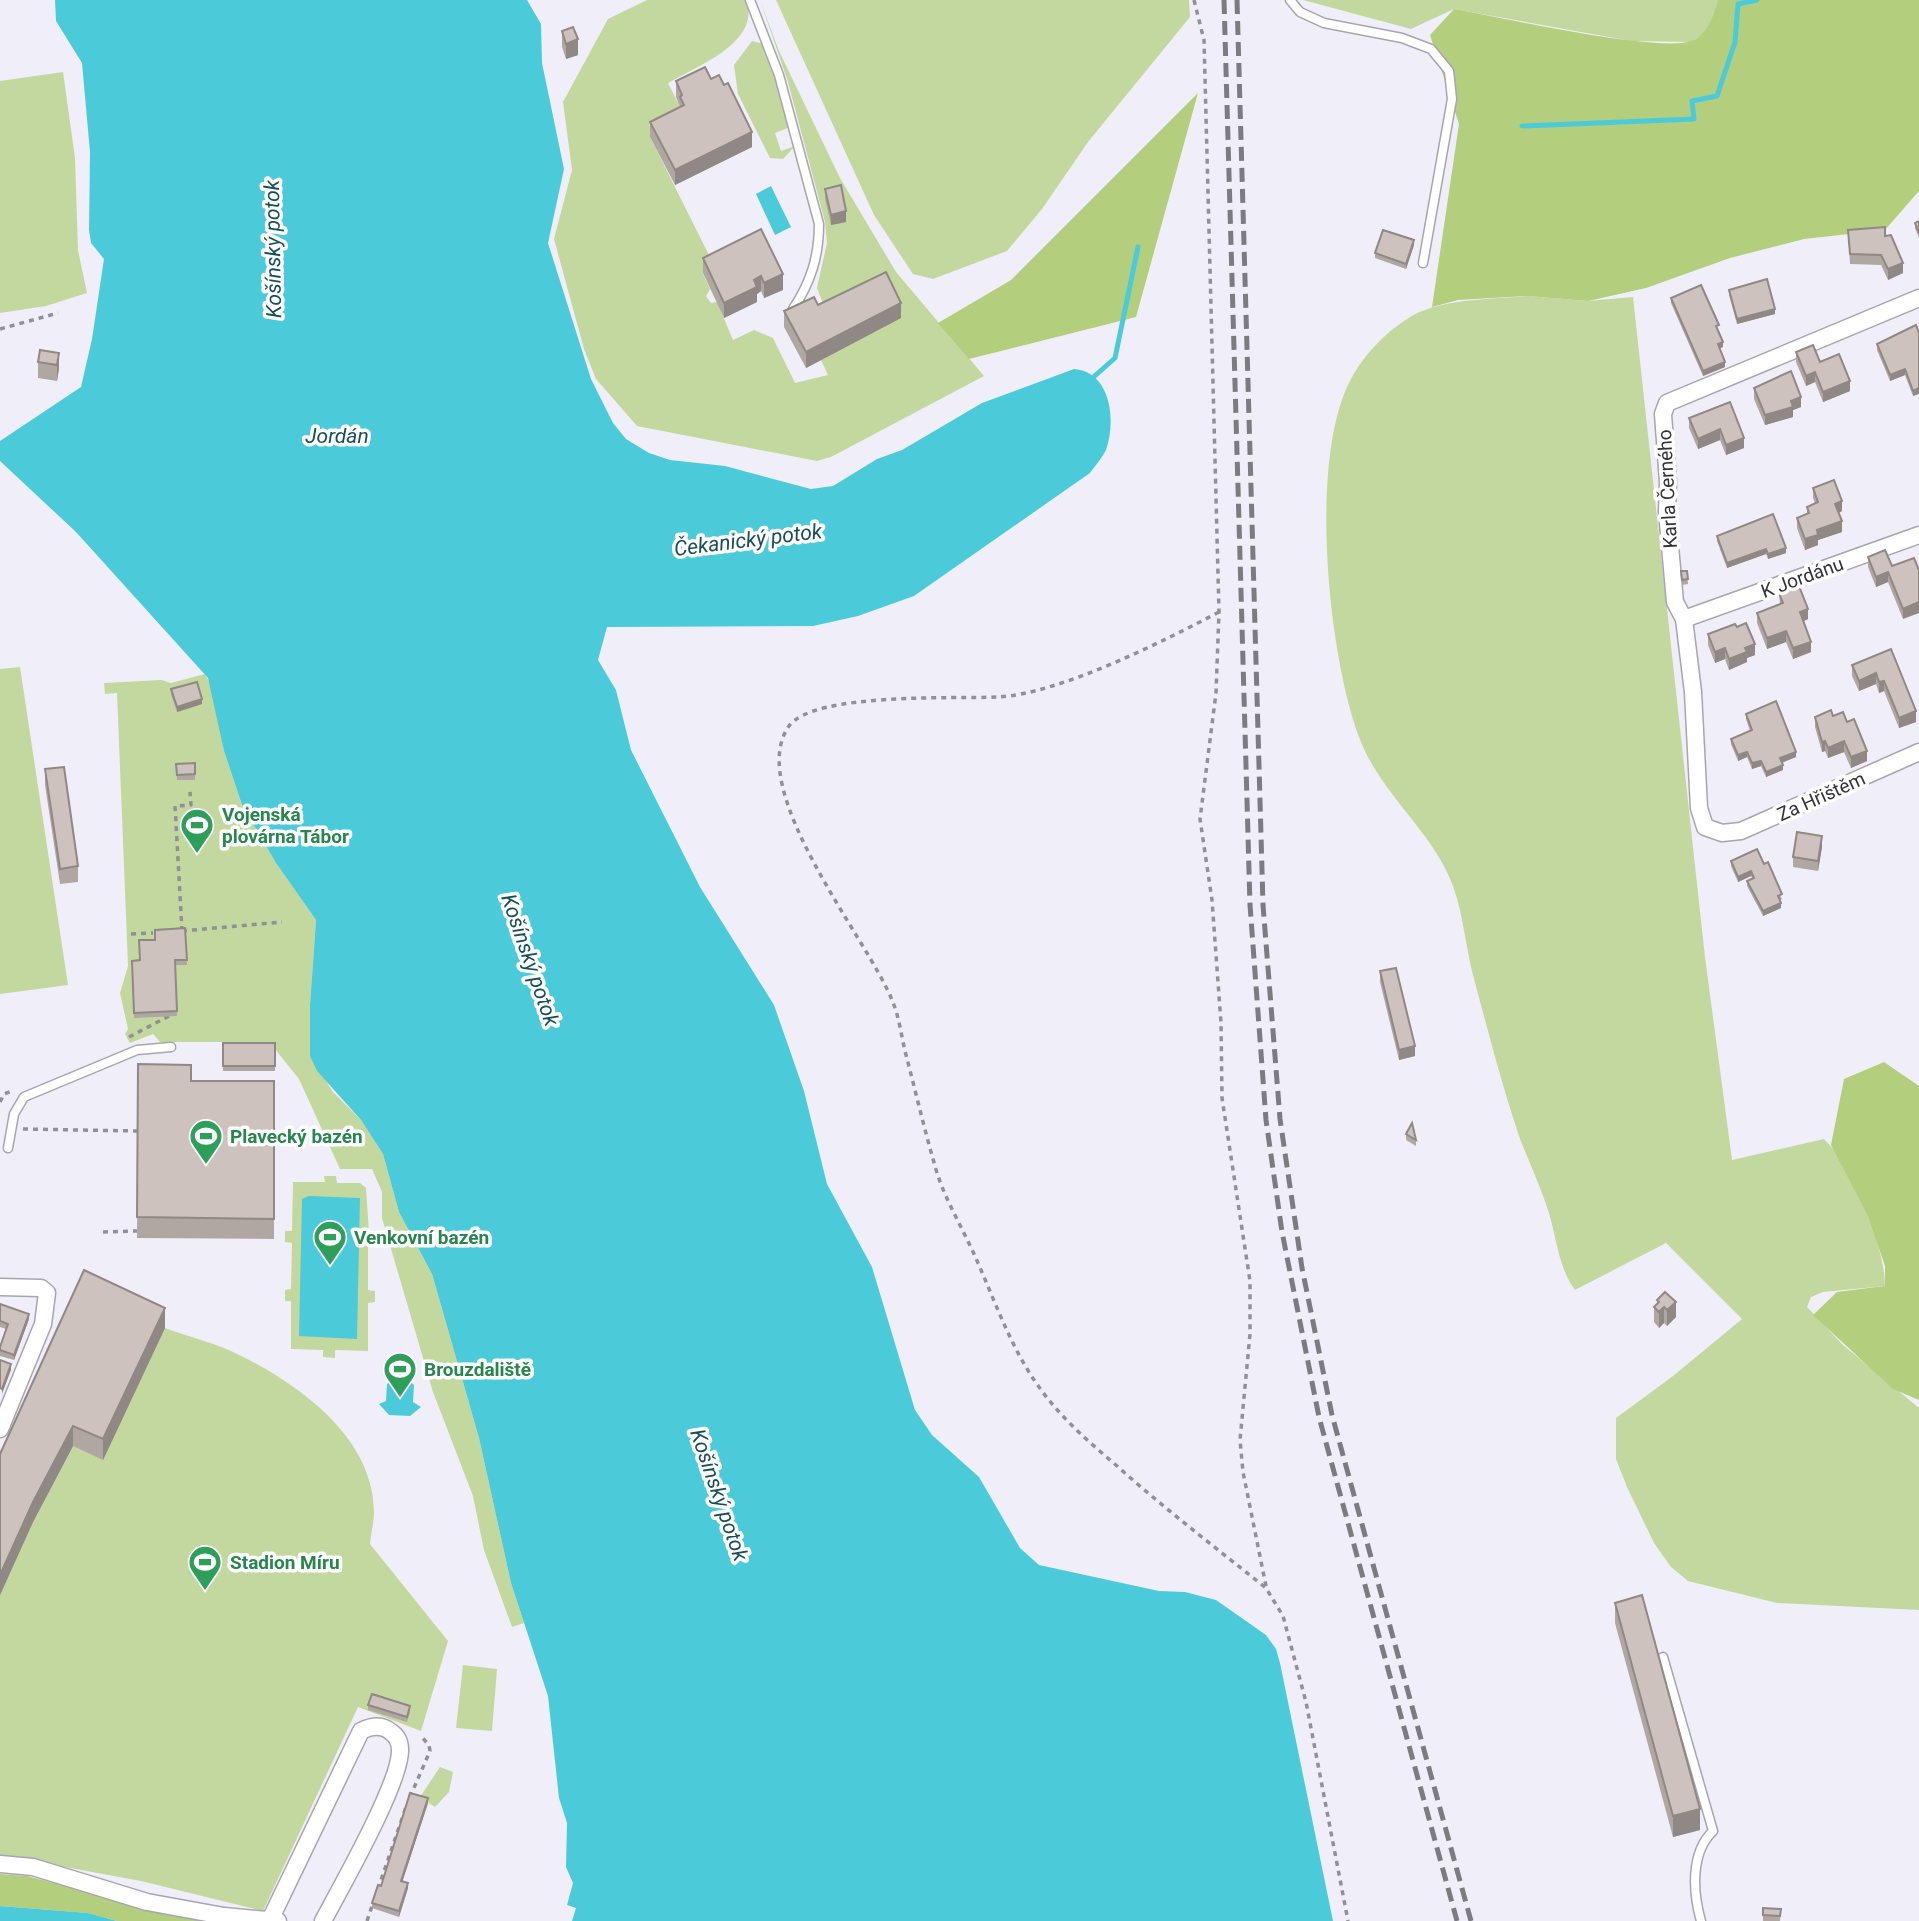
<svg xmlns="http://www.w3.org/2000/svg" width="1919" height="1921" font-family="Roboto,sans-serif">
  <rect width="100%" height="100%" fill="#f0eff9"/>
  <g fill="#c3d89e">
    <path d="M 647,0 L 746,0 C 762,42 697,66 668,83 L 681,109 L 650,137 L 715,267 L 703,274 L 710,289 L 706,296 L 711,303 L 717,302 L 733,340 L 754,330 L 773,338 L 795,383 L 828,375 L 821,360 L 828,316 L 817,288 L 827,243 L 825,222 L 788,82 L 760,0 L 779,51 L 840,178 L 896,272 L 984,376 L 831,457 L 817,461 L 637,426 L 596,379 L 584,349 L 554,239 L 572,170 L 563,102 L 608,19 Z"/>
    <path d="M 776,0 L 1189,0 L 1190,17 L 1088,142 L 1042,209 L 1007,251 L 933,279 L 913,274 L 874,215 Z"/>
    <path d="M 1303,0 L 1718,0 L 1707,31 L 1691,42 L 1631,41 L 1454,9 L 1411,29 Z"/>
    <path d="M 752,41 L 764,44 L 790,127 L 775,133 L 781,151 L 795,146 L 783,159 L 770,158 L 738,94 L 734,65 Z"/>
    <path d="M 63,72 L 75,158 L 78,250 L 87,293 L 46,306 L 0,313 L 0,81 Z"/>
    <path d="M 1527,296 L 1588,301 L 1633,297 L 1705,957 L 1732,1160 L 1824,1139 C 1855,1167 1884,1245 1885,1286 L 1823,1292 L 1811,1297 L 1807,1307 L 1843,1345 L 1919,1408 L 1919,1610 L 1777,1603 L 1688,1581 L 1671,1567 L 1654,1543 L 1627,1487 L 1616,1459 L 1616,1418 L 1673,1376 L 1742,1319 L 1666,1243 L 1575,1290 C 1557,1265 1557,1236 1547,1207 C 1539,1183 1528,1160 1519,1136 C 1502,1086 1489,1034 1475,983 C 1466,951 1464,917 1453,886 C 1433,831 1380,794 1359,737 C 1328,654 1308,458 1351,379 C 1363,356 1385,333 1407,319 C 1439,298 1489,300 1527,296 Z"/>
    <path d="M 20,667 L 68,985 L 0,994 L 0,669 Z"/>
    <path d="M 205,674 L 212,687 L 224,751 L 242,805 L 276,863 L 316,920 L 310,1005 L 310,1056 L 333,1092 L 361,1120 L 383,1154 L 399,1212 L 432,1274 L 479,1438 L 511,1583 L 524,1623 L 512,1627 L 484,1550 L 473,1496 L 433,1392 L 382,1218 L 382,1192 L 372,1169 L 340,1169 L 299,1079 L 275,1049 L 223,1048 L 223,1042 L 160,1042 L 153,1034 L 130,1043 L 125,1034 L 128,1029 L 120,993 L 128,966 L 117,693 L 105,694 L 104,683 L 162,680 L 171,683 Z"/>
    <path d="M 324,1176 L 336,1176 L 337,1183 L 360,1183 L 366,1188 L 369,1232 L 376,1232 L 376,1243 L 368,1243 L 368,1290 L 375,1291 L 375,1302 L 368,1303 L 368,1351 L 335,1350 L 335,1358 L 323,1357 L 323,1350 L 291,1349 L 291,1301 L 285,1301 L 285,1290 L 291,1289 L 292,1243 L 285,1242 L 285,1231 L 292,1231 L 293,1182 L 325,1182 Z"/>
    <path d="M 165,1328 C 187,1336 211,1342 231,1351 C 293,1380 374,1435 374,1512 C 374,1522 371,1533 370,1544 L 448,1641 L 421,1731 L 358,1707 L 263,1911 L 141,1881 L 0,1855 L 0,1475 Z"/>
    <path d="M 463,1665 L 497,1669 L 492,1731 L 456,1728 Z"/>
    <path d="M 440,1767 L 453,1772 L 449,1792 L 435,1807 L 420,1797 Z"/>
  </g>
  <g fill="#b3ce7c">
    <path d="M 1718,0 L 1919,0 L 1919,191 L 1885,230 L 1804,239 L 1730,258 L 1646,288 L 1588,301 L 1527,296 L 1458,300 L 1432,307 L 1459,124 L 1430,35 L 1454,9 C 1495,16 1665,55 1694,40 C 1710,31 1712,16 1718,0 Z"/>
    <path d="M 1198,93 L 1136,317 L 969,359 L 938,323 L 1011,280 Z"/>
    <path d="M 1884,1062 L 1919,1086 L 1919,1400 L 1893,1389 L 1813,1315 L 1837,1292 L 1885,1286 L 1885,1266 L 1868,1216 L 1831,1145 L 1844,1079 Z"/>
    <path d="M 0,1874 L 27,1876 L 203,1921 L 117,1921 L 88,1913 L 0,1906 Z"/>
  </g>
  <g fill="#4bcada">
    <path d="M 55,0 L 527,0 L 541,24 L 542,63 L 564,169 L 548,243 L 591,379 L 613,423 L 626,439 L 649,453 L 670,460 L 725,466 L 811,489 L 833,486 L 877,459 L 902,450 L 982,403 L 1074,369 C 1112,372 1116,422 1106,450 C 1102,458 1095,466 1090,473 L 914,596 L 858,616 L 813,626 L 607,627 L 598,660 L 616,690 L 631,750 L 700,887 L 774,1005 L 804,1091 L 827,1184 L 872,1267 L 915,1410 L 932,1435 L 979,1477 L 1020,1548 L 1039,1565 L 1159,1591 L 1185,1592 L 1216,1600 L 1266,1635 L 1276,1649 L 1280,1663 L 1333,1921 L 572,1921 L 576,1908 L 567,1905 L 573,1883 L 566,1867 L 567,1823 L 559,1798 L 548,1696 L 511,1583 L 479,1438 L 432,1274 L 399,1212 L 383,1154 L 361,1120 L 317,1071 L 310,1056 L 310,1005 L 316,920 L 276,863 L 242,805 L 224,751 L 208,678 L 76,532 L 0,461 L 0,441 L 81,387 L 92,339 L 104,259 L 91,243 L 89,230 L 90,152 L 82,63 L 56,21 Z"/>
    <path d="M 771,186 L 791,227 L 775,235 L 756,194 Z"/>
    <path d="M 309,1196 L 360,1198 L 357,1339 L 299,1336 L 302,1199 Z"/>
    <path d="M 396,1377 L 407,1379 L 414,1385 L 413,1402 L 421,1407 L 410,1416 L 389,1415 L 379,1404 L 386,1401 L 387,1384 Z"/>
    <path d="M 0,1906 L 88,1913 L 117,1921 L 0,1921 Z"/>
  </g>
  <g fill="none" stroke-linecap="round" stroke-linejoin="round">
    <g stroke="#4bcada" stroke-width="5">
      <path d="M 1522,126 L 1694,119 L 1692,101 L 1717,96 L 1735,42 L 1738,4 L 1757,0"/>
      <path d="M 1089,381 L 1115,358 L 1138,247"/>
    </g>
    <defs>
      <g id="lane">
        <path d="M 750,0 L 779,75 L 819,224 C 819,256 811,282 793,309"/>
        <path d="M 1290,0 L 1300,12 L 1324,23 L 1402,38 L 1431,49 L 1449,71 L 1452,99 L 1423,263"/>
        <path d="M 8,1148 L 14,1114 L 24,1097 L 137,1050 L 171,1047"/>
        <path d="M 1663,1657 L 1713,1831 C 1690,1853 1693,1893 1701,1921"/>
      </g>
      <g id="street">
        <path d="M 1919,298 L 1667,403 L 1663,414 L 1668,482 L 1667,512 L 1675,602 L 1684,619 L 1693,692 L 1699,808 L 1705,827 L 1722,833 L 1741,831 L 1919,752"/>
        <path d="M 1684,619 L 1919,535"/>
        <path d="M 0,1287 L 41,1288 L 47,1293 L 43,1324 L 0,1429"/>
        <path d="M 0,1864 L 33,1867 L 147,1902 L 224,1916 L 278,1921"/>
        <path d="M 271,1918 L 361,1731 C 371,1726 382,1724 391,1732 C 397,1736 400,1742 400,1750 C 401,1782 341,1887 323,1921"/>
      </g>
    </defs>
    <use href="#lane" stroke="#a7a6b0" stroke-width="11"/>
    <use href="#street" stroke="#a7a6b0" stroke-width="19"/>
    <g stroke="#919096" stroke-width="3.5" stroke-dasharray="5 5" stroke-linecap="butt">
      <path d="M 1194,0 L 1204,40 L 1219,612 L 1216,693 L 1200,819 L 1212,900 L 1221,1023 L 1222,1098 L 1250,1281 L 1250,1334 L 1240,1440 L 1243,1472 L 1266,1586"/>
      <path d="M 0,329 L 58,313"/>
      <path d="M 1219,612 C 1164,641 1059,694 998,697 C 955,699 814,692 789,726 C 744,789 867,938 892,1000 C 899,1016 901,1034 905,1051 C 915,1089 924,1128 935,1166 C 943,1196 961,1225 974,1254 C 994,1298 1010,1347 1039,1387 C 1061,1418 1089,1442 1117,1466 C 1165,1509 1216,1548 1266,1588 L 1283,1616 L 1306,1702 L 1348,1921"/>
      <path d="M 182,931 L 175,806 L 191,805 L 190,792"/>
      <path d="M 182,931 L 282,922"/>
      <path d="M 131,934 L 153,933"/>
      <path d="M 129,1037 L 169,1016"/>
      <path d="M 0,1102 L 4,1094 L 14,1090"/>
      <path d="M 23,1129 L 137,1131"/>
      <path d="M 103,1232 L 137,1231"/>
      <path d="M 410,1797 L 430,1751 L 429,1745 L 420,1735"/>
      <path d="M 378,1889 L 407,1804"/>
      <path d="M 367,1921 L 373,1903"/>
    </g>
    <use href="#lane" stroke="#fff" stroke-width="8"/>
    <use href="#street" stroke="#fff" stroke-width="16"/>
    <g stroke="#7c7b82" stroke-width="5" stroke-dasharray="14 7" stroke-linecap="butt">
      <path d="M 1224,0 L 1250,905 L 1266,1120 L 1282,1232 L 1319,1417 L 1457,1921"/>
      <path d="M 1237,0 L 1263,905 L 1280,1119 L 1302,1268 L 1332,1415 L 1471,1921"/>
    </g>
  </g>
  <g fill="#b0a7a3">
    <path d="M 562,31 L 578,55 L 566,59 L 562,47 Z"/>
    <path d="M 711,79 L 724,85 L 752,147 L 675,185 L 650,137 L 650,122 L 680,107 L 676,97 L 676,81 Z"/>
    <path d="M 825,189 L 846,222 L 831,225 L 825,199 Z"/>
    <path d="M 1919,221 L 1919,238 L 1915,228 L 1915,223 Z"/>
    <path d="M 761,229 L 783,290 L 764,298 L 761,291 L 757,294 L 757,302 L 724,318 L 703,273 L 703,258 Z"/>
    <path d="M 1848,230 L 1885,236 L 1903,273 L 1888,280 L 1881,265 L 1850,264 Z"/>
    <path d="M 1414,245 L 1406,269 L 1375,258 L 1375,253 Z"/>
    <path d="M 1729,290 L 1775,314 L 1737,324 L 1729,295 Z"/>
    <path d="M 1671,298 L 1719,331 L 1723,347 L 1720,348 L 1725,367 L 1703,376 L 1671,303 Z"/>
    <path d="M 818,305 L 901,318 L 806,368 L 784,327 L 784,311 Z"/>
    <path d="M 1916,325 L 1913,396 L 1905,375 L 1890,381 L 1877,350 L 1877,344 Z"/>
    <path d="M 1796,352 L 1820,362 L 1850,391 L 1823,402 L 1815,382 L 1806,386 L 1796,362 Z"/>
    <path d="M 59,353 L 59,368 L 57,381 L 38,378 L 38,362 Z"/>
    <path d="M 1754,388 L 1801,407 L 1793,410 L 1793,417 L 1765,425 L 1754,399 Z"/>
    <path d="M 1730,402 L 1744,448 L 1726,455 L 1720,440 L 1698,449 L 1689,428 L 1689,418 Z"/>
    <path d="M 1813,488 L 1842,511 L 1839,513 L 1842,532 L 1818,540 L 1818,545 L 1805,550 L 1797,528 L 1797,518 L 1807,514 L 1807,507 L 1815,503 L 1813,498 Z"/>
    <path d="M 1717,536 L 1786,553 L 1768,559 L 1766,554 L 1727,568 L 1717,541 Z"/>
    <path d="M 1868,557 L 1892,566 L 1914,558 L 1903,619 L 1888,582 L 1876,587 L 1868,567 Z"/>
    <path d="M 1681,571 L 1687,571 L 1688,584 L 1682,585 Z"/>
    <path d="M 1779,593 L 1808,619 L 1803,621 L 1811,652 L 1793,659 L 1786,642 L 1767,649 L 1757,623 L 1757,613 L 1780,604 Z"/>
    <path d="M 1737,627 L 1755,655 L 1747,658 L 1747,662 L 1729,670 L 1725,659 L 1715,663 L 1708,645 L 1708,634 Z"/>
    <path d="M 1891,649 L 1916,722 L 1899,728 L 1884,691 L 1879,693 L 1876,684 L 1859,691 L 1852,676 L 1852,665 Z"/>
    <path d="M 171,689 L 202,704 L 177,712 L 171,694 Z"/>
    <path d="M 1746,714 L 1796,757 L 1782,763 L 1783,770 L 1766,777 L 1761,766 L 1752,769 L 1747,757 L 1738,761 L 1731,744 L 1731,739 L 1750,731 L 1746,719 Z"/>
    <path d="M 1833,716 L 1847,722 L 1867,761 L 1851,768 L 1844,752 L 1828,758 L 1825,751 L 1822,752 L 1815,727 L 1815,717 Z"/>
    <path d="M 195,763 L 195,780 L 177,780 L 176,764 Z"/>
    <path d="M 45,769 L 78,866 L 78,882 L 60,884 L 45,785 Z"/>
    <path d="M 1822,847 L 1818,871 L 1793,867 L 1793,857 Z"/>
    <path d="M 1731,861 L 1764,864 L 1782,899 L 1780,900 L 1781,908 L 1763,916 L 1747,886 L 1747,881 L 1752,878 L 1751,876 L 1738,882 L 1731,866 Z"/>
    <path d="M 185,928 L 187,965 L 175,965 L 177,1016 L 134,1018 L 132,961 L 140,960 L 155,940 Z"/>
    <path d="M 1380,971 L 1415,1056 L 1399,1060 L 1380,982 Z"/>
    <rect x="223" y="1043" width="52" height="28"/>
    <path d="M 138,1064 L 191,1081 L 274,1081 L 274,1239 L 137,1238 Z"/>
    <path d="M 1406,1134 L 1416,1140 L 1416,1146 L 1406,1140 Z"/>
    <path d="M 1657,1300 L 1676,1317 L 1667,1326 L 1664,1323 L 1659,1328 L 1654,1322 L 1654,1307 L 1657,1305 Z"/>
    <path d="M 0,1304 L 29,1319 L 14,1360 L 0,1356 L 0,1347 L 6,1329 L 0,1327 Z"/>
    <path d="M 165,1328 L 103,1460 L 73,1446 L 33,1522 L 0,1595 L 0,1454 Z"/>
    <path d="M 1615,1603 L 1700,1830 L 1673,1837 L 1615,1623 Z"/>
    <path d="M 368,1705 L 410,1712 L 407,1722 L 368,1710 Z"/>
    <path d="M 428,1803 L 402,1882 L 408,1888 L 399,1917 L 372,1908 L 372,1903 L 381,1886 Z"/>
    <path d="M 1763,1908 L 1781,1909 L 1780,1921 L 1763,1921 Z"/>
  </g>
  <g fill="#908884">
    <path d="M 578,39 L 578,55 L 566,59 L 566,44 Z"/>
    <path d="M 752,132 L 752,147 L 675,185 L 675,170 Z"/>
    <path d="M 846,211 L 846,222 L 831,225 L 831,215 Z"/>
    <path d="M 1414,240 L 1414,245 L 1406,269 L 1406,264 Z"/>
    <path d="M 1903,263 L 1903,273 L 1888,280 L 1888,269 Z"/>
    <path d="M 783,274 L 783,290 L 764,298 L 764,283 Z"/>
    <path d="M 761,276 L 761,291 L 757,294 L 757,302 L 724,318 L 724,303 L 754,280 Z"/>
    <path d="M 901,303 L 901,318 L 806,368 L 806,352 Z"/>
    <path d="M 1775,309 L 1775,314 L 1737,324 L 1737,319 Z"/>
    <path d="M 1723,342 L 1723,347 L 1718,349 L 1718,344 Z"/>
    <path d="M 59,353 L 59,368 L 57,381 L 57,365 Z"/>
    <path d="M 1725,362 L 1725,367 L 1703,376 L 1703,371 Z"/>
    <path d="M 1905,369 L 1905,375 L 1890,381 L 1890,375 Z"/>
    <path d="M 1815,372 L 1815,382 L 1806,386 L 1806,376 Z"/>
    <path d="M 1850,381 L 1850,391 L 1823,402 L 1823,392 Z"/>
    <path d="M 1919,388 L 1919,394 L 1913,396 L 1913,391 Z"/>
    <path d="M 1801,397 L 1801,407 L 1793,410 L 1793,417 L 1765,425 L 1765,415 Z"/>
    <path d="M 1720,429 L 1720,440 L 1698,449 L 1698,439 Z"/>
    <path d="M 1744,438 L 1744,448 L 1726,455 L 1726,445 Z"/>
    <path d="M 1842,501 L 1842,511 L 1835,514 L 1835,504 Z"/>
    <path d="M 1842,521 L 1842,532 L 1818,540 L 1818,545 L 1805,550 L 1805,539 L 1817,530 Z"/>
    <path d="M 1786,548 L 1786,553 L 1768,559 L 1768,554 Z"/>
    <path d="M 1766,549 L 1766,554 L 1727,568 L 1727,563 Z"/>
    <path d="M 1888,572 L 1888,582 L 1876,587 L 1876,577 Z"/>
    <path d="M 1919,602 L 1919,613 L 1903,619 L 1903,609 Z"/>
    <path d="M 1808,609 L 1808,619 L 1800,623 L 1800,612 Z"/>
    <path d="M 1786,631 L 1786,642 L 1767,649 L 1767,638 Z"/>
    <path d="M 1811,642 L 1811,652 L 1793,659 L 1793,648 Z"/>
    <path d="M 1755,644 L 1755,655 L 1747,658 L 1747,662 L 1729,670 L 1729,659 L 1745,648 Z"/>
    <path d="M 1725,648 L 1725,659 L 1715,663 L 1715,652 Z"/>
    <path d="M 1876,673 L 1876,684 L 1859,691 L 1859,681 Z"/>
    <path d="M 1884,681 L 1884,691 L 1879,693 L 1879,682 Z"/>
    <path d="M 202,699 L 202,704 L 177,712 L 177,707 Z"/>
    <path d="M 1916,711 L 1916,722 L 1899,728 L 1899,718 Z"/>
    <path d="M 1825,741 L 1825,751 L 1822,752 L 1822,742 Z"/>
    <path d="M 1844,741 L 1844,752 L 1828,758 L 1828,748 Z"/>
    <path d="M 1867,751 L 1867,761 L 1851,768 L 1851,757 Z"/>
    <path d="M 1747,752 L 1747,757 L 1738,761 L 1738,755 Z"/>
    <path d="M 1796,752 L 1796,757 L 1780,763 L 1780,758 Z"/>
    <path d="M 1761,761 L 1761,766 L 1752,769 L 1752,763 Z"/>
    <path d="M 1783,765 L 1783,770 L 1766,777 L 1766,772 Z"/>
    <path d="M 1822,836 L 1822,847 L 1818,871 L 1818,861 Z"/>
    <path d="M 1751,871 L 1751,876 L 1738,882 L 1738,877 Z"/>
    <path d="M 1781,903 L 1781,908 L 1763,916 L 1763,911 Z"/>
    <path d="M 1415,1046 L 1415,1056 L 1399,1060 L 1399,1050 Z"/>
    <path d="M 1676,1302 L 1676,1317 L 1667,1326 L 1667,1310 Z"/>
    <path d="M 1664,1307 L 1664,1323 L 1659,1328 L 1659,1312 Z"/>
    <path d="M 165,1308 L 165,1328 L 103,1460 L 103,1439 Z"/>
    <path d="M 29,1314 L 29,1319 L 14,1360 L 14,1355 Z"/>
    <path d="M 11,1364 L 11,1370 L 2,1394 L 2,1389 Z"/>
    <path d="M 73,1426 L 73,1446 L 33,1522 L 0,1595 L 0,1575 L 33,1502 Z"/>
    <path d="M 428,1798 L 428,1803 L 401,1886 L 401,1881 Z"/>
    <path d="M 1700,1809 L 1700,1830 L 1673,1837 L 1673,1816 Z"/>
    <path d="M 408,1883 L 408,1888 L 399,1917 L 399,1911 Z"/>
  </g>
  <g fill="#cdc2bd" stroke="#908884" stroke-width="2">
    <path d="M 573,27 L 578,39 L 566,44 L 562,31 Z"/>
    <path d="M 705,67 L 711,79 L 719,75 L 724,85 L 728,83 L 752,132 L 675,170 L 650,122 L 684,105 L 680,97 L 682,95 L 676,81 Z"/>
    <path d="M 841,185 L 846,211 L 831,215 L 825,189 Z"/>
    <path d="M 1919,221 L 1919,233 L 1915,223 Z"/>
    <path d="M 1885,227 L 1885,236 L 1891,235 L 1903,263 L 1888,269 L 1881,255 L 1850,254 L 1848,230 Z"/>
    <path d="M 761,229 L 783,274 L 764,283 L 761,276 L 754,280 L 757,287 L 724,303 L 703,258 Z"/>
    <path d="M 1383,230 L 1414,240 L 1406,264 L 1375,253 Z"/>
    <path d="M 886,272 L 901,303 L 806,352 L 784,311 L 814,297 L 818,305 Z"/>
    <path d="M 1767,279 L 1775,309 L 1737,319 L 1729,290 Z"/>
    <path d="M 1701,285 L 1719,325 L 1716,326 L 1723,342 L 1718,344 L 1725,362 L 1703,371 L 1671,298 Z"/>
    <path d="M 1916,325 L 1919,333 L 1919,388 L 1913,391 L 1905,369 L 1890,375 L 1877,344 Z"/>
    <path d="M 1813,345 L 1820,362 L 1839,354 L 1850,381 L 1823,392 L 1815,372 L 1806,376 L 1796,352 Z"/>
    <path d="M 40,350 L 59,353 L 57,365 L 38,362 Z"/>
    <path d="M 1791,371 L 1801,397 L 1791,401 L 1793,407 L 1765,415 L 1754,388 Z"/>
    <path d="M 1730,402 L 1744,438 L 1726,445 L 1720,429 L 1698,439 L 1689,418 Z"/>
    <path d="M 1834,480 L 1842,501 L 1835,504 L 1842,521 L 1817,530 L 1818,535 L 1805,539 L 1797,518 L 1809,513 L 1807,507 L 1818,502 L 1813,488 Z"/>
    <path d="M 1773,514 L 1786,548 L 1768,554 L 1766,549 L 1727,563 L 1717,536 Z"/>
    <path d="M 1885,550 L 1892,566 L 1914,558 L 1919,570 L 1919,602 L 1903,609 L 1888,572 L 1876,577 L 1868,557 Z"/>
    <path d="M 1681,571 L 1687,571 L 1688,579 L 1682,580 Z"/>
    <path d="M 1799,586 L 1808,609 L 1800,612 L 1811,642 L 1793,648 L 1786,631 L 1767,638 L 1757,613 L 1783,603 L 1779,593 Z"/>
    <path d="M 1746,623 L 1755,644 L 1745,648 L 1747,652 L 1729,659 L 1725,648 L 1715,652 L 1708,634 L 1735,624 L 1737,627 Z"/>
    <path d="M 1891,649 L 1916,711 L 1899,718 L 1884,681 L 1879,682 L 1876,673 L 1859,681 L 1852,665 Z"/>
    <path d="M 197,682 L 202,699 L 177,707 L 171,689 Z"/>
    <path d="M 1776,701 L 1796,752 L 1780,758 L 1783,765 L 1766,772 L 1761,761 L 1752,763 L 1747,752 L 1738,755 L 1731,739 L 1752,730 L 1746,714 Z"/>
    <path d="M 1831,710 L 1833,716 L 1843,712 L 1847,722 L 1854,719 L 1867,751 L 1851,757 L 1844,741 L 1828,748 L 1825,741 L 1822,742 L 1815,717 Z"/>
    <path d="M 195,763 L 195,774 L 177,775 L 176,764 Z"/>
    <path d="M 64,767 L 78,866 L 60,869 L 45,769 Z"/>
    <path d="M 1797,832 L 1822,836 L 1818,861 L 1793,857 Z"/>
    <path d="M 1757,849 L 1764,864 L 1768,862 L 1782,894 L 1778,896 L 1781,903 L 1763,911 L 1747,881 L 1754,878 L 1751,871 L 1738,877 L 1731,861 Z"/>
    <path d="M 185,928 L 187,960 L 175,960 L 177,1011 L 134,1013 L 132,961 L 140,960 L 139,940 L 155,940 L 155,930 Z"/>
    <path d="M 1396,968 L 1415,1046 L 1399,1050 L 1380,971 Z"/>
    <rect x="223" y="1043" width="52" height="23"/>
    <path d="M 138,1064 L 191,1065 L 191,1081 L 274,1081 L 274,1219 L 137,1217 Z"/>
    <path d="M 1412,1123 L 1416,1140 L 1406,1134 Z"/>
    <path d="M 84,1270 L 165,1308 L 103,1439 L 73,1426 L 33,1502 L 0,1575 L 0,1454 Z"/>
    <path d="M 1665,1292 L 1676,1302 L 1667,1310 L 1664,1307 L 1659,1312 L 1654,1307 L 1659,1302 L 1657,1300 Z"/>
    <path d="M 0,1304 L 29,1314 L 14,1355 L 0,1350 L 0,1347 L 8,1324 L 0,1321 Z"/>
    <path d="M 0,1360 L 11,1364 L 2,1389 L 0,1388 Z"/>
    <path d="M 1642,1595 L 1700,1809 L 1673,1816 L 1615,1603 Z"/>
    <path d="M 372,1694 L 410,1706 L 407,1717 L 368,1705 Z"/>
    <path d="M 410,1793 L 428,1798 L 401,1881 L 408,1883 L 399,1911 L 372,1903 L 378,1885 L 381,1886 Z"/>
    <path d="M 1763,1908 L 1781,1909 L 1780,1916 L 1763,1915 Z"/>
  </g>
  <defs>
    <symbol id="stadium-pin" viewBox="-11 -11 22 30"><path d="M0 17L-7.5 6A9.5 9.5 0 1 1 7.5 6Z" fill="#2e9e5b" stroke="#fff"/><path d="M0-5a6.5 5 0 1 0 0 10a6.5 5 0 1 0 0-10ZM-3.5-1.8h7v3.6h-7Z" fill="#fff"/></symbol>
  </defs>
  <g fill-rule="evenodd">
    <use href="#stadium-pin" x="178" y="806" width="38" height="52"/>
    <use href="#stadium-pin" x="187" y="1117" width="38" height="52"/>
    <use href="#stadium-pin" x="311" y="1218" width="38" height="52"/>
    <use href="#stadium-pin" x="381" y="1350" width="38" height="52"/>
    <use href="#stadium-pin" x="186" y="1543" width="38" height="52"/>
  </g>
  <g text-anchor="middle" stroke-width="7" stroke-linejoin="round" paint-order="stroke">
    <g font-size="19" fill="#333236" stroke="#fff">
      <text transform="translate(1667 489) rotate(-93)" y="7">Karla Černého</text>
      <text transform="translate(1802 577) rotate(-20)" y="7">K Jordánu</text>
      <text transform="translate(1821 796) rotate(-24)" y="7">Za Hřištěm</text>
    </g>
    <g font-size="19" font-weight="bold" fill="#27864d" stroke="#fff" text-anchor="start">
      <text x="222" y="821">Vojenská<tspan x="222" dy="22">plovárna Tábor</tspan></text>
      <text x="230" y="1143">Plavecký bazén</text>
      <text x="354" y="1244">Venkovní bazén</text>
      <text x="424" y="1376">Brouzdaliště</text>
      <text x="230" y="1569">Stadion Míru</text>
    </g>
    <g font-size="21" font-style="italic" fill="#184e55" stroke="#fff">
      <text transform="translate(273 249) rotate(-91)" y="7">Košínský potok</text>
      <text x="337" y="443">Jordán</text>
      <text transform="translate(748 540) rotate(-7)" y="7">Čekanický potok</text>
      <text transform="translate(530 960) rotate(71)" y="7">Košínský potok</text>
      <text transform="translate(719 1495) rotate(71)" y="7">Košínský potok</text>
    </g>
  </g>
</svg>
